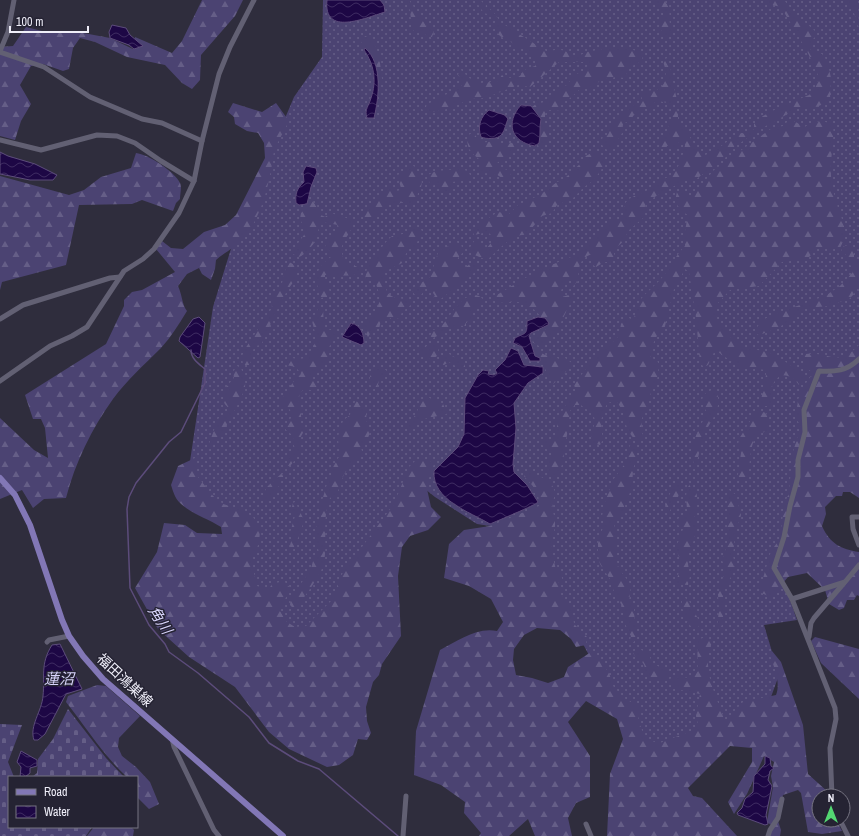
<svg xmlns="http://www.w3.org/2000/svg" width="859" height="836" font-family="'Archivo Narrow','Noto Sans JP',sans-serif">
  <defs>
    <pattern id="grass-dots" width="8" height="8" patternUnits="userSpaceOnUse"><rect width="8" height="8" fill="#4b4372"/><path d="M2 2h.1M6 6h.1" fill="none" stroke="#655e87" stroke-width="1.8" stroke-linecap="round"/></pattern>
    <pattern id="forest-firs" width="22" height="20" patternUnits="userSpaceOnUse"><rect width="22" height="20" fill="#4b4372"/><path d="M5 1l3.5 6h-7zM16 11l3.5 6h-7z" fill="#655e87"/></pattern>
    <pattern id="cemetery-stones" width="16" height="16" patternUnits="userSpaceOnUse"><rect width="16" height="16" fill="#4b4372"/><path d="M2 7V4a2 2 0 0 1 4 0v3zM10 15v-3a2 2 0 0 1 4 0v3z" fill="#655e87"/></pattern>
    <pattern id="water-waves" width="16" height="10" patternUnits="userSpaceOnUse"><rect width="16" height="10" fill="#1d0745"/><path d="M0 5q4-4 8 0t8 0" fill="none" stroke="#3e2b61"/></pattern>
  </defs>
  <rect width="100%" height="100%" fill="#2f2d3d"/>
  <path fill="url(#grass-dots)" d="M 323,0 L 859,0 L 859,350 L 783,580 L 797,620 L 764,625 L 779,675 L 771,697 L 706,736 L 648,746 L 598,672 L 569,618 L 497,527 L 477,524 L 435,497 L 416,482 L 319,641 L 287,630 L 248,594 L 236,536 L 189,468 L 213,307 L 234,239 L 294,97 L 322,57 Z"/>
  <g fill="url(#forest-firs)">
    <path d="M 202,0 L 243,0 L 235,16 L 201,55 L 200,80 L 192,89 L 182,83 L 165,65 L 127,57 L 95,42 L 80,38 L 73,48 L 69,69 L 63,71 L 43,64 L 31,66 L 20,85 L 31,104 L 21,121 L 15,140 L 0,136 L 0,47 L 13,46 L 26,27 L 50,33 L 78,32 L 110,38 L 133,49 L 135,37 L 172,53 L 182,41 Z"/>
    <path d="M 400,0 L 409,0 L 425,24 L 434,31 L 432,37 L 427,36 L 421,31 L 415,32 L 412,29 L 410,10 L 406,3 Z"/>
    <path d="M 475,0 L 480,0 L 496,15 L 500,22 L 546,51 C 551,51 552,50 556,50 C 562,49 571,53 576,57 L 587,52 L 613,47 L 627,48 L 643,53 L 642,61 L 626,69 L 627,75 L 625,78 L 616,77 L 601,80 L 594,86 L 579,90 L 569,99 L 560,104 L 562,111 L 549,110 L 545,114 L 545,123 L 549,134 L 544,147 L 539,148 L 537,142 L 538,115 L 532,107 L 536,104 L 549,101 L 551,94 L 557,89 L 567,85 L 574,75 L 586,70 L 588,62 L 559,62 L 530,87 L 518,85 L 485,98 L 471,99 L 447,109 L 428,113 L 422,110 C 433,97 452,95 464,83 L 458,75 L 460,69 L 469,78 L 481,83 L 498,81 L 502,75 L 510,78 L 520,76 L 524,70 L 535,66 L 537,62 L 524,48 L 518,48 C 507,35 493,40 495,21 L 491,15 L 484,13 Z"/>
    <path d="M 649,0 L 664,0 C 674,12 666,18 672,30 L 667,38 C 658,29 658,24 665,14 L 659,4 Z"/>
    <path d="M 768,0 L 784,0 L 796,15 L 814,30 L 817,35 L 813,39 L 809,48 L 816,54 L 822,54 L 827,61 L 831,78 L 830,98 L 826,103 L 816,107 L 798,108 L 793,111 L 764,127 L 734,147 L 726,157 L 695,180 L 685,180 L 651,199 L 645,206 L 643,218 L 628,231 L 624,241 L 613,250 L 615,257 L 610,262 L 604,262 L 596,267 L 592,264 L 592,254 C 578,259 579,268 578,281 L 573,286 L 570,279 L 563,286 L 558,298 L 569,295 L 572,297 L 572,300 L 557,330 L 545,345 L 539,346 L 532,342 C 535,333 541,331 549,328 C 541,316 534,305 518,302 C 510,301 505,304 496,302 L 495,296 L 539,270 L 576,255 L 595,238 L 609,220 L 617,221 L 623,216 C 623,197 632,198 646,191 C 651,189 654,184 659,181 C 663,179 669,177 673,174 C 679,168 684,153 685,145 L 681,142 L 675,144 L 676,147 L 674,149 L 671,146 L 667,146 L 663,149 L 660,148 L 658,140 L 666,133 L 674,110 L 678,111 L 678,120 C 688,131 693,145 703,156 C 718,151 727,140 741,133 L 747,134 L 754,129 L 754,124 L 763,116 L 778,108 L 809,95 L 814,90 L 819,77 L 807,51 L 781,7 L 768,4 Z"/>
    <path d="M 847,0 L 858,0 L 859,28 L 852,7 Z"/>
    <path d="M 365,36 C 380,42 380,65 382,79 L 379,80 L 372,55 L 363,46 L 359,37 Z"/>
    <path d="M 668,58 C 672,72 673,86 677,100 L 671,104 L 659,101 L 654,103 L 649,109 L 642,108 L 633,116 L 631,121 L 624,123 L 621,128 L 622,133 L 615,145 L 608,150 C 601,148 601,142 603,136 L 608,135 L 610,125 L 626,108 L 639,103 L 642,99 L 641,94 L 643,91 C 647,90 652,91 656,90 C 668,87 667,70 663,62 L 665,59 Z"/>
    <path d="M 233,103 L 262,112 L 276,103 L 289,121 C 284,131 278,141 274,151 C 272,159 272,167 270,175 C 266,195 259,218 246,235 C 239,246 226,251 216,260 L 215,269 L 211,280 L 202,274 L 199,268 L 187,274 L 178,286 C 182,294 182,305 187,311 C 179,324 171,337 161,348 C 144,365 127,380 113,399 C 92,428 75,463 66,498 L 44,499 L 33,508 L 22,490 L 0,499 L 0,418 L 34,450 L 48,458 L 45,428 L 41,419 L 33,419 L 25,395 L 106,344 L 124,306 L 124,300 L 132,292 L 142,290 L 175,272 L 156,249 L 162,241 L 171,248 L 183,249 L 204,232 L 225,225 L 236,215 L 265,158 L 264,143 L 258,133 L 247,131 L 235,124 L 234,117 L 228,112 Z"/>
    <path d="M 790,119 L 805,127 C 814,119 822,121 833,124 C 835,144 828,163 832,183 C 834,201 843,217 846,235 L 840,248 L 819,247 L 807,259 L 782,262 L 759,286 L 730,290 L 717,304 L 716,320 L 733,340 L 744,347 L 768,352 L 777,356 L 802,373 L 804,379 L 799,385 C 794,378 789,375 780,375 L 772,385 L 773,397 L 770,406 L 762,406 L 760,404 C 762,395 767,377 766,370 L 740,367 L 715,350 L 708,365 L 704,367 L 700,363 L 696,318 L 689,272 L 685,269 L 674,289 L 664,330 L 656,337 L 651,349 L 651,358 L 657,360 L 659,365 L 657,380 L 651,392 L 648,406 L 642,418 L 641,431 L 645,439 L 639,442 C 620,429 630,417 616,401 L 607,403 C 605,410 600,418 601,426 C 601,434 605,437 600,445 L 593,443 C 587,434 599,424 593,415 C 591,411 584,408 581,405 L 575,405 L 569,412 C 570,421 568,426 567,435 C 563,451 566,467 553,479 C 542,468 548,465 552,454 L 543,446 L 541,442 L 545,440 L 551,441 L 557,435 L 557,417 L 564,409 L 568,399 L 576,390 L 574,385 L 590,363 L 619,336 L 621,324 L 626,317 L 634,320 C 638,296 644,297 659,281 C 669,271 674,257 685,246 L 685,231 L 688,215 L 681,211 L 675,201 L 677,192 L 681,190 L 686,197 L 694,194 L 714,170 L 772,128 L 783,126 Z"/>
    <path d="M 472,133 L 476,136 L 477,140 C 484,143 488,143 494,140 L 503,145 L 515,142 L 515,151 L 497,163 L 499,168 L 508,170 L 511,173 L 510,178 L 505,180 L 496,174 L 493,176 L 486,173 L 482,174 L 478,170 L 480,165 L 479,159 C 470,152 467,148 467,136 Z"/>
    <path d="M 593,152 L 601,155 L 603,160 L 603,167 L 594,180 L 584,187 L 572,199 L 557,205 L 552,213 L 542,216 L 526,235 C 513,233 497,251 487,260 L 472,254 L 468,250 L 475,240 L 486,249 L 491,243 L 491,235 L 488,232 L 474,235 L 472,229 L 498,212 L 509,214 L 518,205 L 540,195 L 557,182 L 563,180 L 582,162 L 586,156 Z"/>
    <path d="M 136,153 C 148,154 175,172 180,183 C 182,187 180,194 180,199 L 176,203 L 173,211 L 142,200 L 132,204 L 79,205 L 66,265 L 2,282 L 0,290 L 0,176 L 69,195 L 84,190 L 101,177 L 131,168 Z"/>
    <path d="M 414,166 C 418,173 424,178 421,187 C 420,191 418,189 418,193 C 417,200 417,202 410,205 L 403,202 L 396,205 L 390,203 L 370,220 L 364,219 L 364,210 L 375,202 L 387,187 L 393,188 L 398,191 L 401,188 L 397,175 L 405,173 L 409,168 Z"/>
    <path d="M 459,169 L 468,171 L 470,175 L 466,180 L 452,182 L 452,191 L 444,193 L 435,185 L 430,186 L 428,175 L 436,171 Z"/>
    <path d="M 313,201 L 321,215 L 325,217 L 331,213 L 349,219 L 353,222 C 351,239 336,240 344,260 L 359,268 L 360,273 C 353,277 334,275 325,275 L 325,281 L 330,292 L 327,297 L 321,298 L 315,277 L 322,264 L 331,257 L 329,250 L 325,247 L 327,241 L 339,231 L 338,225 L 322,222 C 318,229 317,235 315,241 C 313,246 303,256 299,257 L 291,253 L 304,235 L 305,229 L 300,219 L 301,213 Z"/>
    <path d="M 414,227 L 420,229 L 424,233 L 417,242 L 417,247 L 408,249 L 402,263 L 384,272 C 385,293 386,299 410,299 L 412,304 L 402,312 L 399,319 L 392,317 L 387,321 L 381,320 L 379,329 L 373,329 L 368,337 L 364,329 L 364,321 L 373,316 L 381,299 L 375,281 L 365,279 L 368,263 L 387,241 L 392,236 L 408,233 Z"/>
    <path d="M 455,242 L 461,244 L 463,252 L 458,258 L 457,263 L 461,267 L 466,267 L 471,263 L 475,265 L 476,269 L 473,274 L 433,305 L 431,299 L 435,296 L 430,288 L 426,288 L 421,295 L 415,295 L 411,289 L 430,277 L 439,250 L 452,245 Z"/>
    <path d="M 849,245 L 854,250 L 854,257 L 859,265 L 859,284 L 854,294 L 849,299 L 829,306 L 806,308 C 797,319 772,332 758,335 L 755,331 L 761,321 L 772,315 L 825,296 L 840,286 L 853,272 L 847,256 L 841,250 L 844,246 Z"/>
    <path d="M 289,262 L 295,265 L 296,279 C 282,294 271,325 261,345 L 254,346 C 252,353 253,359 249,365 L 243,365 L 242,356 L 245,349 L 272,308 L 271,295 L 281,287 L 287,263 Z"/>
    <path d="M 475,295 L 479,296 L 484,300 L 476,305 L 475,308 L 471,312 L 471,316 L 474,319 L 471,321 L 466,322 L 466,326 C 453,324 444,333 433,338 L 430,336 L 433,330 C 450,327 453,297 475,295 Z"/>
    <path d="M 318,308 L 323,308 L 324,329 L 331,330 L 337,335 C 334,344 324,347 329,357 L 327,364 L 320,364 L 318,371 L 312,372 L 311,377 L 318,387 L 316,391 L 304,389 L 300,393 C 296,404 304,414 300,424 L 304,431 L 300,438 C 303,449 297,458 290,466 L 286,466 L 290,455 L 294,449 C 294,440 294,435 286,430 L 286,424 C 292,418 293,416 289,408 L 280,408 L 279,403 L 296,378 L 301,374 L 296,367 L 286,365 L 286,360 L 291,358 L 298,359 L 307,358 C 309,352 315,346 316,340 C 317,337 312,322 311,317 L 316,314 Z"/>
    <path d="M 431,344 L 436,344 L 439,347 L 437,356 L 431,360 L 421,353 L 420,349 Z"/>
    <path d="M 859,345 L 859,498 L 850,492 L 843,492 L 842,496 L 836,496 L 825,507 L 826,514 L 822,526 C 830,544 841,549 859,552 L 859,596 L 857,595 L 854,600 L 847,600 L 844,608 L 839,610 L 829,604 L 825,590 L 807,573 L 788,577 L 771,597 L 759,592 L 771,551 L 780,539 L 784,505 L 789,493 L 792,455 L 801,426 L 796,419 L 798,400 L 802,389 L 813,373 L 804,366 L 803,359 L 806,354 C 832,352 836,368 859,345 Z"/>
    <path d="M 533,348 L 545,355 L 553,356 L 561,360 L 565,358 L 573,364 L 560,378 L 553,384 L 541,361 L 534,360 L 531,352 Z"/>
    <path d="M 449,354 L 465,363 L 465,369 L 459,368 L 449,362 L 444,365 L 440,364 L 439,362 Z"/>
    <path d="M 237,366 L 241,368 C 243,374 246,381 245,387 C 243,397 218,444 211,447 L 209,444 L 218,419 L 228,410 C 228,405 225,406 224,402 C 222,392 228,384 234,378 L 233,372 Z"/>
    <path d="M 378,368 L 386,370 L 387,372 L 379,380 L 377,389 L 372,388 C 368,381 369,371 378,368 Z"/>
    <path d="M 715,389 C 725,408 710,419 704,436 C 700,446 699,457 695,467 C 687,445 699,431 707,412 C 699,400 701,393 715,389 Z"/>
    <path d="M 425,396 L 443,404 L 447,414 L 419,420 L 415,426 L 407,428 L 405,424 L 412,421 Z"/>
    <path d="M 356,401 L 362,404 L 367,410 L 366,419 L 370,432 L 368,438 L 361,448 L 363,454 L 344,474 L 337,494 L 330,498 C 321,523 328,539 324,562 C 322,575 303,598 295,610 L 290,605 L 291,598 L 311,569 L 314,557 L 319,553 L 316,539 L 316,526 L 321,516 L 321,504 L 327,484 L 331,477 L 331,471 L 340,455 L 338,439 L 339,432 L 343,421 L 350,415 L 351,407 Z"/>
    <path d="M 757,410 L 766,413 L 769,421 L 768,431 C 746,435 753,459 747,475 C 746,478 744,481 742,483 L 738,475 L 741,453 L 738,446 L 739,439 Z"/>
    <path d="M 630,445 L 635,446 L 637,454 L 633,470 L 632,488 L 624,506 L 624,514 L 614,524 L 617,539 L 615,555 L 619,569 L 631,585 L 629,602 L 634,609 L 636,639 L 631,645 L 629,644 L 631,636 L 627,630 L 622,606 L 613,589 L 610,579 L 600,564 L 598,555 L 598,543 L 604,524 L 602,516 L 605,502 L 613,480 L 627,461 Z"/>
    <path d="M 195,458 L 198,477 L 213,496 L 223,504 L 240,509 L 253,517 L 260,530 L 259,543 L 251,561 L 257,586 L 269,589 L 272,584 L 284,581 L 290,588 L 280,611 L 287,622 L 295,627 L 306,626 L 332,600 L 345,567 L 359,551 L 394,504 L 409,467 L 417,459 L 428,459 L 434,464 L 430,473 L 427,489 L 431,507 L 441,517 L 428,530 L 410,536 L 402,547 L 398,576 L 401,636 L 382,664 L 379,675 L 373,682 L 366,707 L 367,721 L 371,733 L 367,740 L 358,739 L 353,755 L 339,765 L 327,767 L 289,749 L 269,732 L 235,687 L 189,657 L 158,629 L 135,588 L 157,552 L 164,523 L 185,525 L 197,533 L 222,534 L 221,527 C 207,518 191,514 179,502 C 175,498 173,491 171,485 L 178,466 Z"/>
    <path d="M 529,471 L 545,479 L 552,485 L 555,492 L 552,509 L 555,519 L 555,526 L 551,549 L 556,570 L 561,575 L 563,581 L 558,583 L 561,595 L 572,607 L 574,624 L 587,637 L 586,645 L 576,647 L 571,639 L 560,630 L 537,628 L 524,635 L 514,649 L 513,660 L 516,675 L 532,678 L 548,683 L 564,677 L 568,667 L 591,652 L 600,660 L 609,673 L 613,686 L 624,698 L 641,708 L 638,720 L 646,740 L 660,743 L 699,728 L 696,716 L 700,694 L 676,689 L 669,684 L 669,679 L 678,677 L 691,678 L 698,671 L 697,640 L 706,637 L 712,643 C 700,667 717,698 725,721 L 743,702 L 776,695 C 781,683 774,667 770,655 L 772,651 L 781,662 L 803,725 L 808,774 L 828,792 L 829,796 L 819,796 L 819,820 L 836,820 L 842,831 L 822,834 L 808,832 L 801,793 L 798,790 L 783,795 L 777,818 L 781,830 L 780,836 L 770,836 L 771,825 L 767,822 L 773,787 L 771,776 L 774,762 L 764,756 L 747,794 L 734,814 L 728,802 L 752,762 L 752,748 L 730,746 L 688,788 L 693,796 L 702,798 L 737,836 L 607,836 L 610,774 L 623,739 L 617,719 L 586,701 L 568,722 L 590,756 L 590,797 L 576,803 L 568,818 L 572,836 L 535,836 L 528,819 L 509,836 L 479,836 L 481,833 L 464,813 L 465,802 L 441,785 L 414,775 L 416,731 L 440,650 C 458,641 476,627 497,631 L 503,622 L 491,599 L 469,586 L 444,578 L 449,544 L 464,530 L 490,526 L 539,506 L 538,492 L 524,476 Z"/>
    <path d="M 281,474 L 284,475 L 279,486 L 268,499 L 265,499 L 263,494 L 268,486 Z"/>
    <path d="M 676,483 L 681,485 C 680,497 675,502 669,512 L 665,504 C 670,497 670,490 676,483 Z"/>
    <path d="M 690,484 L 695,489 L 697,496 L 695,510 L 695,537 L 687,558 L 690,576 L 688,585 L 676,584 L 681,563 L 676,548 L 683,529 L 678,525 L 678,519 L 687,511 C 687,501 684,492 690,484 Z"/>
    <path d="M 729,490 L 736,495 L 741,515 L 735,534 L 733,556 L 735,565 L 732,575 L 723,591 L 724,610 L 722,625 L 717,630 L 719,609 L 718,594 L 723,577 L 724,566 L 722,560 L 727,545 L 727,496 Z"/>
    <path d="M 295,502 L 304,520 C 303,525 295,548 292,551 L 289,549 L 292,538 L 290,533 L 295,516 L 291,511 L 293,503 Z"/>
    <path d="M 685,598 L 689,601 L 700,623 L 698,628 L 693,629 C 687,622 681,611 682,601 Z"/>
    <path d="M 815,637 L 859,649 L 859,699 L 821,663 L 811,641 Z"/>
    <path d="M 637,648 L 648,653 L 653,664 L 667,670 L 670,676 L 667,680 L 652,681 L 645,673 C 646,659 638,662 633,653 Z"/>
    <path d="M 97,685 L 106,686 L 140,716 L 119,738 L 118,747 L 122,756 L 136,767 L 150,782 L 159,804 L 149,809 L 137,797 L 137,777 L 127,777 C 103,755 86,727 66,702 L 68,696 Z"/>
    <path d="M 94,827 L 131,827 L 134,830 L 133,836 L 87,836 Z"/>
  </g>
  <g fill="url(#cemetery-stones)">
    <path d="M 68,709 L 106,758 L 124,777 L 32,777 L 37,773 L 38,759 L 53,739 Z"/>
    <path d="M 0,724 L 22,725 L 8,762 L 14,777 L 9,777 L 9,827 L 92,827 L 86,836 L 0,836 Z"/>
  </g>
  <g fill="url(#water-waves)" stroke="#5c4c7b">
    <path d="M 327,0 L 380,0 L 384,5 L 385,12 C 365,18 323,37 327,0 Z"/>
    <path d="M 112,25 L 126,28 L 130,35 L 143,46 L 134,49 L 129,45 L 110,38 L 109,32 Z"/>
    <path d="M 365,48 C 383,63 379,98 374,118 L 367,118 C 364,109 369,106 371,98 C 377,81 374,64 364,50 Z"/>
    <path d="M 521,105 L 531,106 L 541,119 C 539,128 541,134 539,143 L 535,146 C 511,142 505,123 521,105 Z"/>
    <path d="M 489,110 L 505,115 L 508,119 C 506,123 505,130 502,134 C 498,140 486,139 481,137 C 477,126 481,116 489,110 Z"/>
    <path d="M 0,152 L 8,156 L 35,164 L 57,175 L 53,180 L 30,180 L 0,174 Z"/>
    <path d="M 306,166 L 316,168 L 317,172 L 311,187 L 307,204 L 299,205 L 296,203 C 295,194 297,188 304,182 L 303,172 Z"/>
    <path d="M 199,317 L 205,323 L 200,357 L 198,358 L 179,341 L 180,337 L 193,319 Z"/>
    <path d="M 538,317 L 545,318 L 549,323 L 548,325 L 531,333 L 529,336 L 535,356 L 540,358 L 540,361 L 530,361 L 522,347 L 513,343 L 515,338 C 526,332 527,336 527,321 Z"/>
    <path d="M 351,323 C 361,325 364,335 364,343 L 361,345 L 342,337 Z"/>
    <path d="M 511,348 L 518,351 L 524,365 L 543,367 L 543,373 L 528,383 L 514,403 L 516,428 L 513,464 L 514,472 L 527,485 L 538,502 C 536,505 497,521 490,524 C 470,512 432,500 434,471 L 458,447 L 464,434 L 465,398 L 478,375 L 483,370 L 489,371 L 488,374 L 494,375 L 497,373 L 495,370 L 505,360 Z"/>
    <path d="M 60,644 L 82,689 L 66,694 L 45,734 L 38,740 L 34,740 C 29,726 42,711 43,696 C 45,676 40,664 52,645 Z"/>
    <path d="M 21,751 L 37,760 L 37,766 L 30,768 L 30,773 L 25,777 L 20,777 L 21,767 L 17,762 Z"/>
    <path d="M 765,756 L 770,758 L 771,766 L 774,768 L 770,771 L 768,780 L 772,786 L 766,815 L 768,824 L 765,825 L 738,815 L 737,813 L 742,808 L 745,799 L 753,792 L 754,776 L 765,764 Z"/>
  </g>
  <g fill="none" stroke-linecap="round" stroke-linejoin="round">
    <path stroke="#5c4c7b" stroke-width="1.5" d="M 191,350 C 191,359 199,364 205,369 L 205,383 L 181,432 L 169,442 L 136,483 L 129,497 L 127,509 L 130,588 L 149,625 L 165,644 L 169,652 L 198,673 L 249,717 L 269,743 L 298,761 L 319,769 L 398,836"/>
    <g stroke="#626073" stroke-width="5">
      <path d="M 0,51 L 8,32 L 14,0"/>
      <path d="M 0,52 L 44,67 L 90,97 L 142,119 L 162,123 L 202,141"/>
      <path d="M 0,140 L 41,150 L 97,135 L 117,136 L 135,143 L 161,161 L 194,181"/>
      <path d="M 0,319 L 23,305 L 110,278 L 120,277"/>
      <path d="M 0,381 L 50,346 L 72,336 L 87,327 L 124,271 L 143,259 L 154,249 L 179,213 L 194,181 L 202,141 L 219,74 L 230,47 L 254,0"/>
      <path d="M 859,517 L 852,517 L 853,529 L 859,545"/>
      <path d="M 792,599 L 845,582 L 859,565"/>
      <path d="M 809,637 L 811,623 L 814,618 L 844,583"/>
      <path d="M 47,642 L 49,640 L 69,636"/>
      <path d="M 172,739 L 174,747 L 214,830 L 219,836"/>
      <path d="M 832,796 L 830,748 L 836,719 L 835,708 L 792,599 L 774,568 L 784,537 L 790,506 L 798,477 L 798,460 L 805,432 L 804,410 L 819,371 C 835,372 847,371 859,359"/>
      <path d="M 840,820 L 848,836"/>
      <path d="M 586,824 L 591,836"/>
      <path d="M 403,836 L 406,796"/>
      <path d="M 768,836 L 770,830 L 778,818 L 782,799"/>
    </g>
    <path stroke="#8277b6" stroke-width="6" d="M 0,478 L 15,495 L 30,525 L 62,620 L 69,636 L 83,656 L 103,679 L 283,836"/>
  </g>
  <g text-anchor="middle" stroke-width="3" stroke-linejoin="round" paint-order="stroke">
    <g font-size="14" fill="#efeef9" stroke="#252333">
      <text transform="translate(125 680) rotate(43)" y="5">福田鴻巣線</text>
    </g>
    <g font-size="15" font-style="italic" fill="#d9d5fc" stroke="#252333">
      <text transform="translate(160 620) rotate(57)" y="5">角川</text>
      <text x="59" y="684">蓮沼</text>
    </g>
  </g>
  <rect x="8" y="776" width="130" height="52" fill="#252333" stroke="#767482"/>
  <rect x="16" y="789" width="20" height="6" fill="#8277b6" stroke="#767482"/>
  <text x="44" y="796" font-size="12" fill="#efeef9">Road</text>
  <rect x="16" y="806" width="20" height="12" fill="url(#water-waves)" stroke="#767482"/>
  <text x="44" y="816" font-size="12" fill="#efeef9">Water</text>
  <g transform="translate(831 808)"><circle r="19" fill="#252333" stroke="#767482"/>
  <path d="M0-3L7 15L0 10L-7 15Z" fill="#53d672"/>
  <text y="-6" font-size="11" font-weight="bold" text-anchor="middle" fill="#efeef9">N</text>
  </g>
  <path d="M10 26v6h78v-6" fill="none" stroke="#efeef9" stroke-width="2"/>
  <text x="16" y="26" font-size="12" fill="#efeef9" stroke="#252333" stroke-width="3" paint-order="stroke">100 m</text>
</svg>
